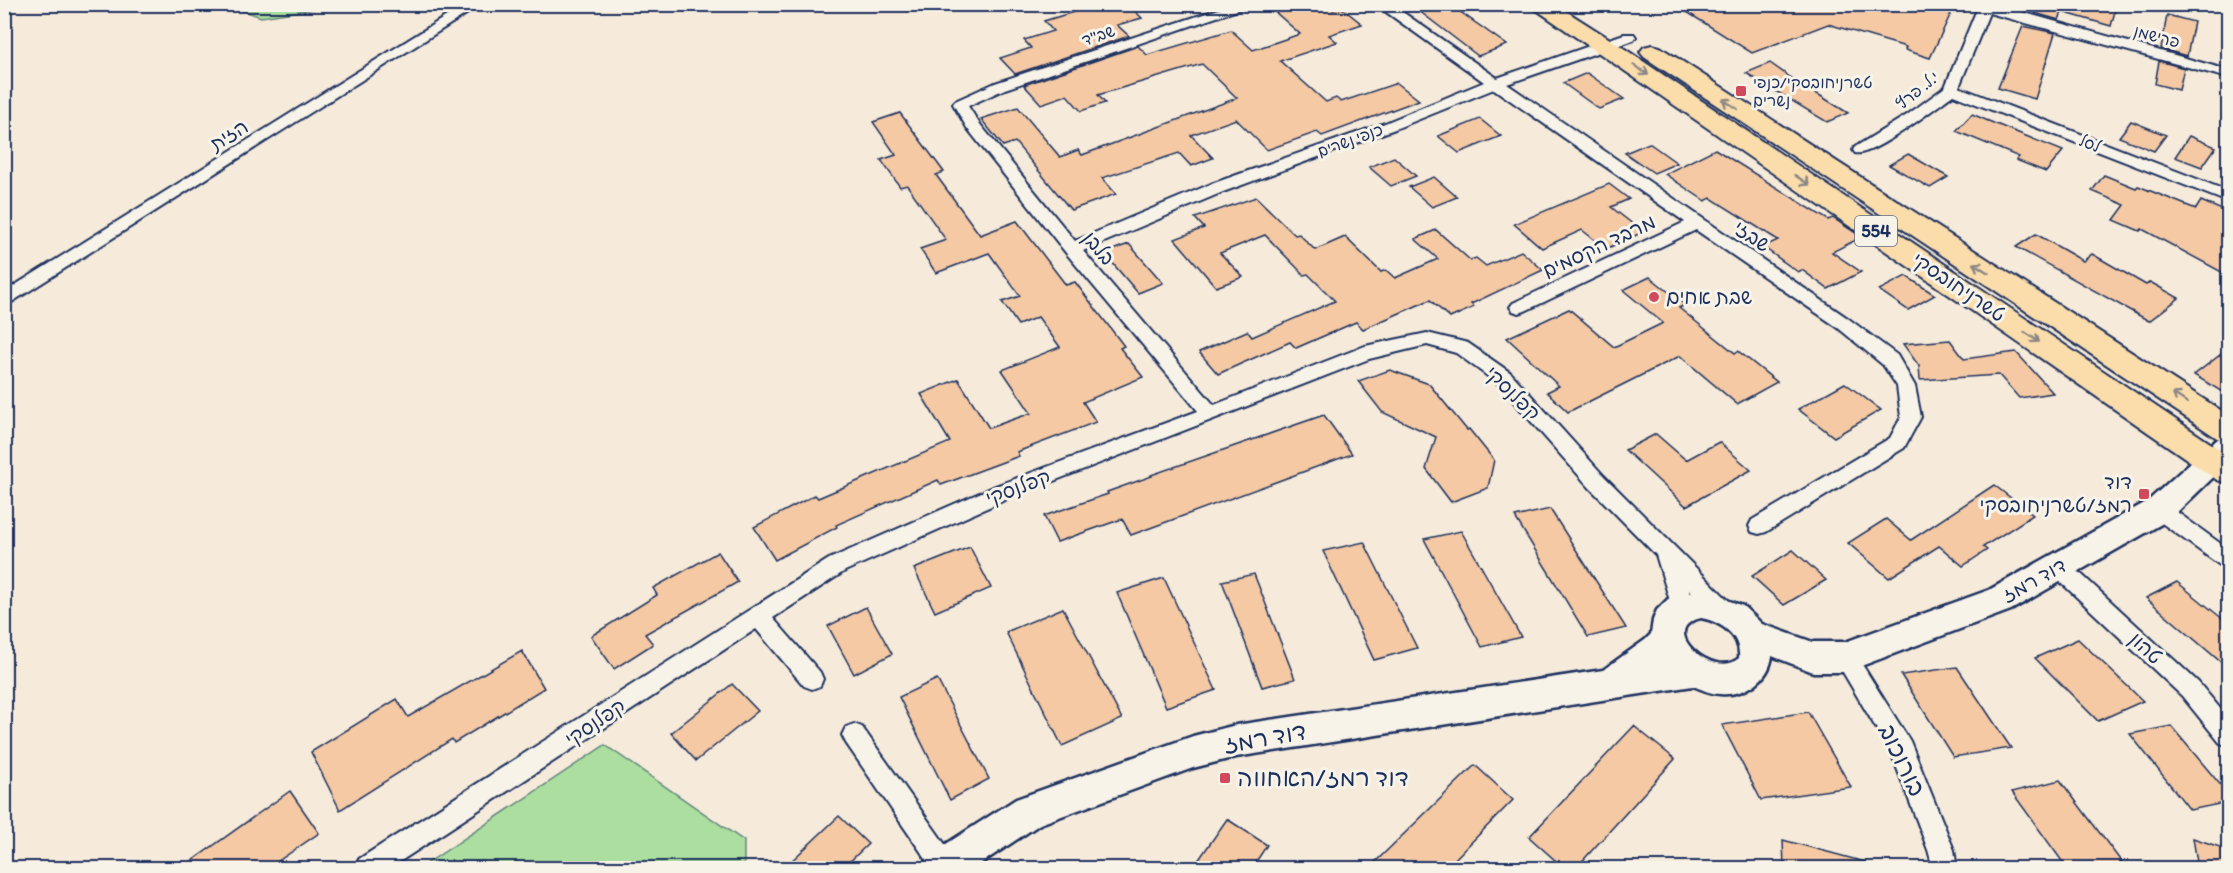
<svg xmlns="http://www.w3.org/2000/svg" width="2233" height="873" font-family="Itim,'Playpen Sans Hebrew',sans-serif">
  <rect width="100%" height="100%" fill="#f6ebda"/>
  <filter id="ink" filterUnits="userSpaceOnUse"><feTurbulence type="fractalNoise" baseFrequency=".0167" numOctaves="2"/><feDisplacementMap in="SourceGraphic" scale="12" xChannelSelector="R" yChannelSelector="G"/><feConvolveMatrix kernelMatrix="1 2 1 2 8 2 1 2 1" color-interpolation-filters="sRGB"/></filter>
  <g filter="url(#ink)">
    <g fill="#abde9f" stroke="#63867e" stroke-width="1.5">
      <path d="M 227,5 L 227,4 L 340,5 L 261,17 Z"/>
      <path d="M 605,745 L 744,841 L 744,868 L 420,868 Z"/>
    </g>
    <g fill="#f4c9a3" stroke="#1b2f5e" stroke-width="1.5">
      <path d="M 1100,4 L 1128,4 L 1142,18 L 1117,25 L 1129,36 L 1015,74 L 1000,58 L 1031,48 L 1024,40 L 1053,31 L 1044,21 Z"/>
      <path d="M 1266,4 L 1326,4 L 1333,10 L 1342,8 L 1362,24 L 1329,35 L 1337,42 L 1280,61 L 1326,102 L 1336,98 L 1341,102 L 1397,83 L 1419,100 L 1322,136 L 1317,132 L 1267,150 L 1236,119 L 1191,135 L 1213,158 L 1191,166 L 1179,153 L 1102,178 L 1116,194 L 1071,210 L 1015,142 L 1003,146 L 981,119 L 1018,107 L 1060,157 L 1078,150 L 1082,155 L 1237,98 L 1202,64 L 1098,95 L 1105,103 L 1081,111 L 1067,95 L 1041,104 L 1024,85 L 1138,46 L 1147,55 L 1231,30 L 1253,50 L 1300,34 Z"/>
      <path d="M 1410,4 L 1449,4 L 1507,45 L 1478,56 Z"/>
      <path d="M 1674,4 L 1938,4 L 1953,9 L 1930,58 L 1905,50 L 1906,47 L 1828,24 L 1752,53 Z"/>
      <path d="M 2038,4 L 2117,4 L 2111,26 L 2062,12 L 2059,20 L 2035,13 Z"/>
      <path d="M 2167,15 L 2194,22 L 2187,56 L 2161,49 Z"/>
      <path d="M 2023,26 L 2055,33 L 2035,99 L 1998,88 Z"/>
      <path d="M 2159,61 L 2184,68 L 2179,90 L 2155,84 Z"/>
      <path d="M 1770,63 L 1790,77 L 1848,113 L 1827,122 L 1746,73 Z"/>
      <path d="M 1587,73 L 1624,99 L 1599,109 L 1563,83 Z"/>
      <path d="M 900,113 L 944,172 L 936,175 L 980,235 L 1017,221 L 1066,285 L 1075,282 L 1124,346 L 1120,348 L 1143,377 L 1083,402 L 1096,422 L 1017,452 L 1019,456 L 941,485 L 938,480 L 836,525 L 837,527 L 775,560 L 754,527 L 815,495 L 818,498 L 950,442 L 921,394 L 958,379 L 989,428 L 1031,413 L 1002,370 L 1060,347 L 1038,317 L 1018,325 L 1002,302 L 1020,296 L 989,253 L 936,273 L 920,249 L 946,240 L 907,185 L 900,187 L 881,160 L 896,155 L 873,122 Z"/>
      <path d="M 1972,114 L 1986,120 L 2063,151 L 2046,172 L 2016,160 L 2019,157 L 1956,131 Z"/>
      <path d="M 1480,119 L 1501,136 L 1459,153 L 1438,136 Z"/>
      <path d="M 2131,121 L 2166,135 L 2154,151 L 2119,137 Z"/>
      <path d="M 2189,136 L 2216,147 L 2202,167 L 2175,157 Z"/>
      <path d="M 1649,143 L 1677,163 L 1654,173 L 1625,153 Z"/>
      <path d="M 1715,149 L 1828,220 L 1833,218 L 1862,237 L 1832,252 L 1861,272 L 1828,289 L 1802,270 L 1798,272 L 1763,247 L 1778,240 L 1711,198 L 1705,201 L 1665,174 Z"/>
      <path d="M 1908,154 L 1948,177 L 1930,188 L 1889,165 Z"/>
      <path d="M 1394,157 L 1416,176 L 1391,186 L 1369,167 Z"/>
      <path d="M 2104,175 L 2136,188 L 2138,186 L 2196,209 L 2201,201 L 2229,213 L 2229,276 L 2142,229 L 2140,231 L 2114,220 L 2125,205 L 2092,191 Z"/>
      <path d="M 1434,177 L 1457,197 L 1432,207 L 1409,187 Z"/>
      <path d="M 1609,184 L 1629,199 L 1611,207 L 1643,232 L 1606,249 L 1582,230 L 1542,248 L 1514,224 Z"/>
      <path d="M 1256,197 L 1295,235 L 1299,234 L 1315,250 L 1345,237 L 1381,272 L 1386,270 L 1395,278 L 1438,259 L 1415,239 L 1436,230 L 1470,260 L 1476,258 L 1486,266 L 1521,251 L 1543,270 L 1471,304 L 1474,307 L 1450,318 L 1430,300 L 1363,329 L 1356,322 L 1296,348 L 1290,342 L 1218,374 L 1199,352 L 1247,331 L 1252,337 L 1335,301 L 1308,274 L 1304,275 L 1265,235 L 1220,253 L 1243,277 L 1216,287 L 1175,239 L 1204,228 L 1195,218 Z"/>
      <path d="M 2036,234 L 2083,261 L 2092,254 L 2146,285 L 2150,282 L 2179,298 L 2149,321 L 2016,247 Z"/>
      <path d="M 1129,244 L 1163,283 L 1138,293 L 1104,253 Z"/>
      <path d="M 1906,276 L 1935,295 L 1908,310 L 1879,290 Z"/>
      <path d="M 1650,277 L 1685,305 L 1679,308 L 1735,353 L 1738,351 L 1777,382 L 1737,404 L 1680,356 L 1568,412 L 1547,392 L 1559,386 L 1507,338 L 1569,309 L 1614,347 L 1663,323 L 1623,290 Z"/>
      <path d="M 1950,340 L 1964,359 L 2016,352 L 2053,393 L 2019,398 L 1999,375 L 1920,380 L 1919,366 L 1903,344 Z"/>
      <path d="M 2229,348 L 2229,396 L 2194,375 Z"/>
      <path d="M 1390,370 L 1429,384 L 1467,430 L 1469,429 L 1494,460 L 1488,488 L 1451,502 L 1426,469 L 1436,437 L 1382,412 L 1358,381 Z"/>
      <path d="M 1845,383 L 1881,410 L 1834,437 L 1798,409 Z"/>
      <path d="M 1324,415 L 1352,454 L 1131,535 L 1122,519 L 1057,542 L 1044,516 L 1108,494 L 1107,492 L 1152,476 L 1151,475 Z"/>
      <path d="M 1656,434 L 1686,460 L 1719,442 L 1751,470 L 1686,506 L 1625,450 Z"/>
      <path d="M 1994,485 L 2033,515 L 1983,547 L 1987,550 L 1963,566 L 1939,546 L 1889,578 L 1848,543 L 1886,519 L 1911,540 Z"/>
      <path d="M 1550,509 L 1626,628 L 1588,637 L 1515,517 Z"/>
      <path d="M 1461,531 L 1521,637 L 1482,647 L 1424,539 Z"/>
      <path d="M 1364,542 L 1417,648 L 1374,660 L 1323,551 Z"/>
      <path d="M 970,547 L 991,588 L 935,612 L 914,569 Z"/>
      <path d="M 1793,550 L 1826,580 L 1784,605 L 1752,576 Z"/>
      <path d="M 718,552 L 738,582 L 645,634 L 653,644 L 614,669 L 591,636 L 657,595 L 653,588 Z"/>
      <path d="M 1254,574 L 1295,679 L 1262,687 L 1222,581 Z"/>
      <path d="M 1164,578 L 1216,690 L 1166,707 L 1117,593 Z"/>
      <path d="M 2177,582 L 2229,624 L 2229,669 L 2146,598 Z"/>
      <path d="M 866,607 L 892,654 L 854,674 L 828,626 Z"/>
      <path d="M 1063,608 L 1122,719 L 1062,746 L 1006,632 Z"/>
      <path d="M 2078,639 L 2143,701 L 2098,721 L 2035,658 Z"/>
      <path d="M 522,651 L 544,688 L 454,743 L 452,739 L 340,810 L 311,752 L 397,699 L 408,717 Z"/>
      <path d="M 1957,667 L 2011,748 L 1953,757 L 1901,675 Z"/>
      <path d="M 937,679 L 989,779 L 950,800 L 899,697 Z"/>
      <path d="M 732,684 L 758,711 L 696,761 L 671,733 Z"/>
      <path d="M 1808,712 L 1851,787 L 1761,800 L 1722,725 Z"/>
      <path d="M 1634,726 L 1675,759 L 1576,868 L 1564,868 L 1529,837 Z"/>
      <path d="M 2171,726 L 2229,795 L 2229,802 L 2190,810 L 2130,734 Z"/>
      <path d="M 1475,765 L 1513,800 L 1446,868 L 1369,868 Z"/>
      <path d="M 2060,780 L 2126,868 L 2067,868 L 2012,792 Z"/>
      <path d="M 290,791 L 319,833 L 268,868 L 182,868 Z"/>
      <path d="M 839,816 L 868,844 L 843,868 L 784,868 Z"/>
      <path d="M 1227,819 L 1267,845 L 1252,868 L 1193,868 Z"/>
      <path d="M 2193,838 L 2229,850 L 2229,868 L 2198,868 Z"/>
      <path d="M 1783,840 L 1865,862 L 1864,868 L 1784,868 Z"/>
    </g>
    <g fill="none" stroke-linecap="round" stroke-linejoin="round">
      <defs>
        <g id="street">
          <path d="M 466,4 L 482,4 L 4,307 L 4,292 Z"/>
          <path d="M 1234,4 L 1255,4 L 1005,89 L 968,106 L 979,123 L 1075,241 L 1211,184 L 1385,123 L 1484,82 L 1375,4 L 1391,4 L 1497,78 L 1624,34 L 1634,34 L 1636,37 L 1634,40 L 1507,84 L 1849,319 L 1897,355 L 1915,386 L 1921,417 L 1904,448 L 1766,532 L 1759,534 L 1752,532 L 1749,526 L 1752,520 L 1890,438 L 1901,417 L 1897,386 L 1883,365 L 1837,327 L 1696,230 L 1525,311 L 1519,313 L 1513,311 L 1510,307 L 1513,303 L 1685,222 L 1494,89 L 1395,129 L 1223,192 L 1083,251 L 1214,405 L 1365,346 L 1427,333 L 1468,343 L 1511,373 L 1604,476 L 1731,603 L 1734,610 L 1731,617 C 1713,623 1700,601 1689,589 L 1693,607 L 1690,614 L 1682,616 L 1674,614 L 1656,555 L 1590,488 L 1497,383 L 1456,353 L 1427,345 L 1369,359 L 1007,499 L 845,571 L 773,618 L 820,672 L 823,679 L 820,686 L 812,689 L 804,686 L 756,629 L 390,868 L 356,868 L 359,859 L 829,559 L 993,487 L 1198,411 L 1066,253 L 967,128 L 953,104 L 955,101 L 995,83 Z"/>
          <path d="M 1967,4 L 1993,4 L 2228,70 L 2228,78 L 1989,13 L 1959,87 L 2228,191 L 2228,202 L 1953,95 C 1936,107 1872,158 1855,153 L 1853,150 L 1855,147 L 1907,115 L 1945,87 L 1977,9 Z"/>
          <path d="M 2159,502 L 2166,504 L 2228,549 L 2228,569 L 2221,566 L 2152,516 L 2149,510 L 2152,504 Z"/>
          <path d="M 2059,558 L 2067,561 L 2198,682 L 2228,718 L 2228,746 L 2220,743 L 2182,696 L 2051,573 L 2048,567 L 2051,561 Z"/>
          <path d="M 1845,647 L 1853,650 L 1910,741 L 1954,850 L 1957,868 L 1933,868 L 1928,850 L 1892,755 L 1834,657 L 1837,650 Z"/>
          <path d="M 854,724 L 862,727 L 954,857 L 957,868 L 932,868 L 846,743 L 842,735 L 846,727 Z"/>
        </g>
        <path id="secondary" d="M 2228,436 L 2228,463 L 2170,519 L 2011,610 L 1845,672 L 1813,672 L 1772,656 C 1769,681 1744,696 1720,694 C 1711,694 1701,689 1693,686 L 1236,757 L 1193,768 L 1040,824 L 974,868 L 923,868 L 929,855 L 1016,799 L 1193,736 L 1236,725 L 1603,670 L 1645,640 L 1651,634 L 1653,620 L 1657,610 L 1668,599 L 1701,590 L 1743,606 L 1762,624 L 1813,642 L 1845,642 L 1989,590 L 2148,501 L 2202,452 L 2218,439 ZM 1701,618 C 1722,622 1741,636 1739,658 C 1714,681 1655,628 1701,618 Z"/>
        <g id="primary">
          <path d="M 1528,4 L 1555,4 L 1613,41 L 2228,455 L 2228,483 L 2217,480 Z"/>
          <path d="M 1652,45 L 1660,47 L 2228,415 L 2228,442 L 2217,438 L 1644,57 L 1640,52 L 1644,47 Z"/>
        </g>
      </defs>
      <use href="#street" stroke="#1b2f5e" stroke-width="4"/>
      <use href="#secondary" stroke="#1b2f5e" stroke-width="5"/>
      <use href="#primary" stroke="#1b2f5e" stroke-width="4"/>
      <use href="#street" fill="#f7f3e8" fill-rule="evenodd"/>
      <use href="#secondary" fill="#f7f3e8" fill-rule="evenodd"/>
      <use href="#primary" fill="#fbddab" fill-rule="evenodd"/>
    </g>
    <defs><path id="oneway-shaft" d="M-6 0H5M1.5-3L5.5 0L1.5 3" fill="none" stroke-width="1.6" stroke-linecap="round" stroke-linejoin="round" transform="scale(1.5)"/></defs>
    <g stroke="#8b8684">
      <use href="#oneway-shaft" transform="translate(1641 70) rotate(34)"/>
      <use href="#oneway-shaft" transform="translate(1730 104) rotate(-147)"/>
      <use href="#oneway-shaft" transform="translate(1802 180) rotate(34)"/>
      <use href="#oneway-shaft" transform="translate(1981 268) rotate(-147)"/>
      <use href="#oneway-shaft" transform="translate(2032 337) rotate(34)"/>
      <use href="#oneway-shaft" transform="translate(2180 398) rotate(-147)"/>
    </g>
  </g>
  <g fill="#d1495b" stroke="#f7f3e8" stroke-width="2">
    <rect x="1735" y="85" width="12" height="12" rx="3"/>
    <circle cx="1654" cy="297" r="6"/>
    <rect x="2138" y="488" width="12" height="12" rx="3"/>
    <rect x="1219" y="772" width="12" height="12" rx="3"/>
  </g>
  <g text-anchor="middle" stroke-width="6" stroke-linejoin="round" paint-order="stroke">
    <g font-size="16" fill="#1b2f5e" stroke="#f7f3e8">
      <text transform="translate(1098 35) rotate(-18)" y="6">שב''ד</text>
      <text transform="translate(2157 36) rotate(15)" y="6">פרישמן</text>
      <text transform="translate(1917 90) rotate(-39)" y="6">י.ל. פרץ</text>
      <text transform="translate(1350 140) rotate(-20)" y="6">כנפי נשרים</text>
      <text transform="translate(2090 143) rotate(21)" y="6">לסל</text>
    </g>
    <g font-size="16" fill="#1b2f5e" stroke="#f7f3e8" text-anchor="start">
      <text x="1753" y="88">טשרניחובסקי/כנפי<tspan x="1753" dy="18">נשרים</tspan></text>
    </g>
    <rect fill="#f7f3e8" stroke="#5d6a87" stroke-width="1.5" x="1855" y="216" width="42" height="30" rx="4.5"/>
    <g font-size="18" font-weight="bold" fill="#1b2f5e">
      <text x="1876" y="237">554</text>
    </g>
    <g font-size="20" fill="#1b2f5e" stroke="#f7f3e8">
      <text transform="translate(229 135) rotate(-32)" y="7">הזית</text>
      <text transform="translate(1752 236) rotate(34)" y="7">שבזי</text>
      <text transform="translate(1599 246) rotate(-25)" y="7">מרבד הקסמים</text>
      <text transform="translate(1099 248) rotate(50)" y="7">בלבן</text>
      <text transform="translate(1959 287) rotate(34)" y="7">טשרניחובסקי</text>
      <text transform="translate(1513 393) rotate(44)" y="7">קפלנסקי</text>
      <text transform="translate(1018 487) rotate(-21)" y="7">קפלנסקי</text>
      <text transform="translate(2034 580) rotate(-29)" y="7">דוד רמז</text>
      <text transform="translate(2146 648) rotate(43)" y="7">טהון</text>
      <text transform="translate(595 722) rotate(-34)" y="7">קפלנסקי</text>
    </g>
    <g font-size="20" fill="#1b2f5e" stroke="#f7f3e8" text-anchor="start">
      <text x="1666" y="304">שבת אחים</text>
      <text x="2132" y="489" text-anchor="end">דוד<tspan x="2132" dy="23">רמז/טשרניחובסקי</tspan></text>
    </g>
    <g font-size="24" fill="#1b2f5e" stroke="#f7f3e8">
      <text transform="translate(1265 738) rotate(-10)" y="8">דוד רמז</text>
      <text transform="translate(1902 760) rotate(64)" y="8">בורוכוב</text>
    </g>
    <g font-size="24" fill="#1b2f5e" stroke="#f7f3e8" text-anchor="start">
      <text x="1237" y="786">דוד רמז/האחווה</text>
    </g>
  </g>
  <rect width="2233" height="873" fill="none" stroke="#f7f3e8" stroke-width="24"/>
  <rect x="12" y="12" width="2209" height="849" fill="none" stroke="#1b2f5e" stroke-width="2" filter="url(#ink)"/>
</svg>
